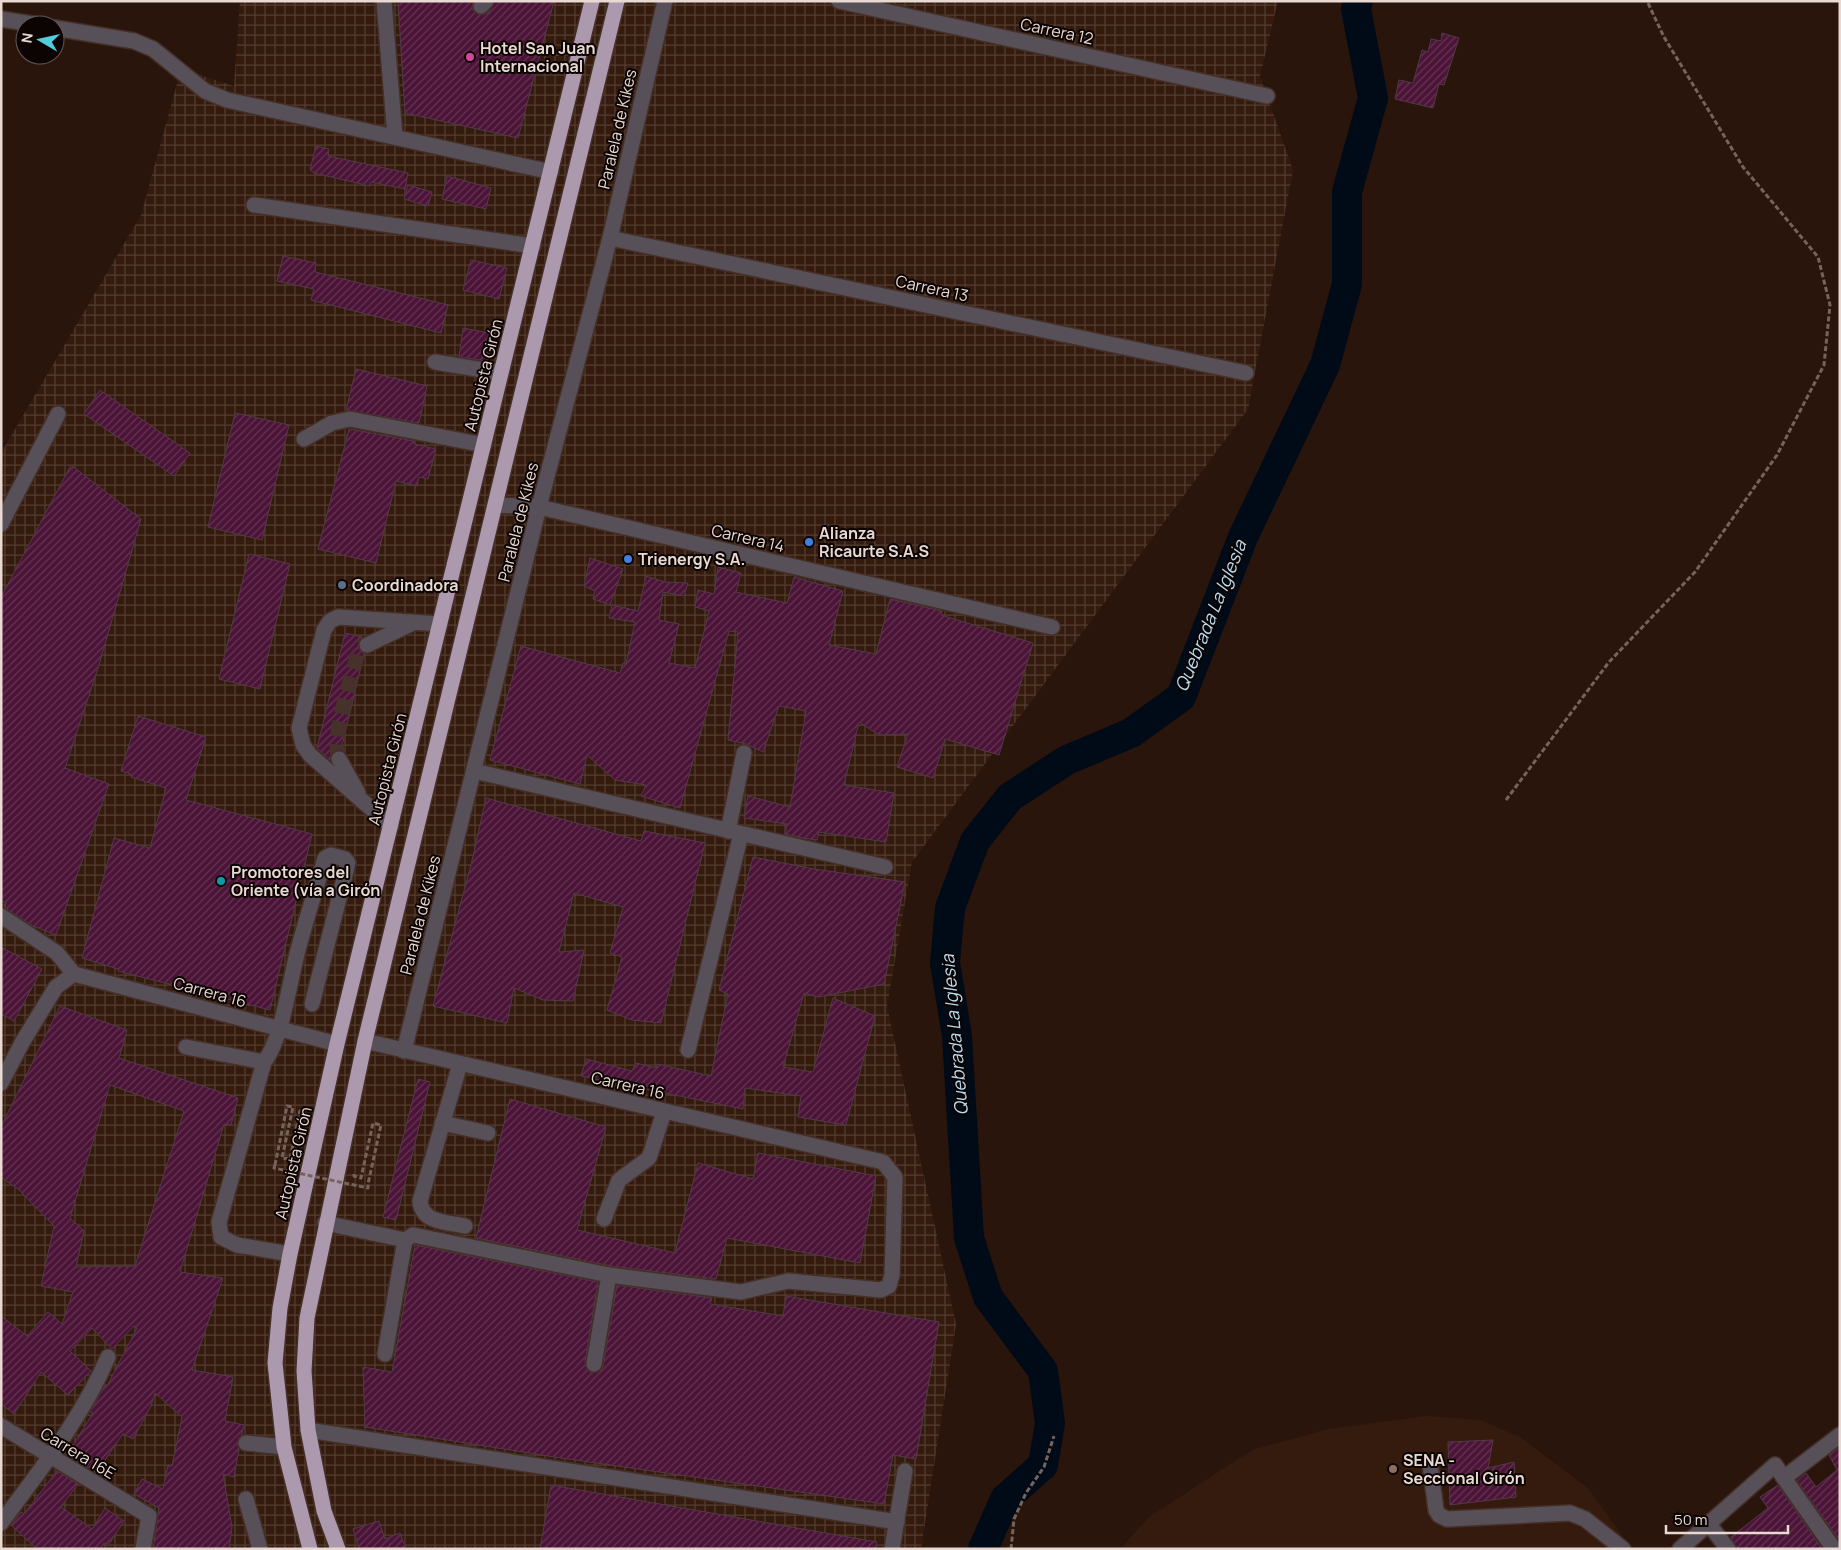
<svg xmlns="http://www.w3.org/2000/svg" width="1841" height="1550" font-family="Manrope,sans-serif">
  <defs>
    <pattern id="industrial-grid" width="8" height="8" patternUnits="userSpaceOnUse" patternTransform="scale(1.25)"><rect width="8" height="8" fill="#351b0e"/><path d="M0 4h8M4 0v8" fill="none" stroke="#523c30"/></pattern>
    <pattern id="building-hatch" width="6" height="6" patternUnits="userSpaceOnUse" patternTransform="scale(1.25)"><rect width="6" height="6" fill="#4b1337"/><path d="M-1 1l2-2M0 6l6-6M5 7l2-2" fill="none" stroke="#653553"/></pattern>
  </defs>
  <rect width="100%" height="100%" fill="#2a150c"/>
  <path fill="#351b0e" d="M 1426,1416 L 1480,1420 L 1520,1437 L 1588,1488 L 1632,1549 L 1120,1549 L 1149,1517 L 1252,1450 L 1329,1429 Z"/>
  <path fill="url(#industrial-grid)" d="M 240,1 L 1278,1 L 1260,76 L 1293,170 L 1248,409 L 912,862 L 887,1006 L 956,1324 L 921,1549 L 1,1549 L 1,453 L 141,215 L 181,69 L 234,86 Z"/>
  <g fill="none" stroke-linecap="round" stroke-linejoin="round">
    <path stroke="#000b17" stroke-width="30" d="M 983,1549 L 1005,1499 L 1043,1465 L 1050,1423 L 1043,1371 L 988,1297 L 969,1238 L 957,1036 L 945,963 L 950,908 L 975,841 L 1010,797 L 1067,760 L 1131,733 L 1181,697 L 1243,537 L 1325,365 L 1347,284 L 1347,192 L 1373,98 L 1356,9 L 1358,1"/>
  </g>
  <g fill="url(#building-hatch)" stroke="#513a47" fill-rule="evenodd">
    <path d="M 398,1 L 473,1 L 472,9 L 479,15 L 488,13 L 495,1 L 554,1 L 518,138 L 405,113 Z"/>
    <path d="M 1442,33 L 1459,38 L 1444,85 L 1439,84 L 1433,108 L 1395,99 L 1399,80 L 1413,83 L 1422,50 L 1428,52 L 1431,39 L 1441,41 Z"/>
    <path d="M 316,146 L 329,149 L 328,156 L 408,173 L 405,189 L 371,182 L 370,186 L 314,173 L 310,170 Z"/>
    <path d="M 447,176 L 491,188 L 486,209 L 442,199 Z"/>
    <path d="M 408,185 L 432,192 L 428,206 L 404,199 Z"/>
    <path d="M 283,256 L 316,263 L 315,272 L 448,305 L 441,333 L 311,300 L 314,289 L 277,281 Z"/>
    <path d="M 471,260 L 507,268 L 499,299 L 463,290 Z"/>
    <path d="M 463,328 L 494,334 L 487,361 L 459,357 Z"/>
    <path d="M 356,369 L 427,386 L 419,423 L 346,410 Z"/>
    <path d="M 100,390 L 190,453 L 174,476 L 84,414 Z"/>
    <path d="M 235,413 L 289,425 L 262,540 L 208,527 Z"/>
    <path d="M 349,429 L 414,441 L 414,444 L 436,449 L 428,479 L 419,477 L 417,486 L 396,481 L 376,563 L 318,549 Z"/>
    <path d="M 71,465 L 141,519 L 99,665 L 65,768 L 109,784 L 56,935 L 33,926 L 5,908 L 6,903 L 1,901 L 1,597 Z"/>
    <path d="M 249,554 L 290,564 L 260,689 L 219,679 Z"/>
    <path d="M 590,558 L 623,569 L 610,605 L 593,599 L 595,591 L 584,586 Z"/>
    <path d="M 718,567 L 741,573 L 736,592 L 787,603 L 794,577 L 843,591 L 829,645 L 876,654 L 890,599 L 942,611 L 941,615 L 1033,643 L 999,755 L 945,739 L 933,778 L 897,767 L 908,734 L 879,735 L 859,722 L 844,785 L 894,793 L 886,842 L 819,832 L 817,840 L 803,838 L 785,834 L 787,824 L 744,818 L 748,796 L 790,807 L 806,711 L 779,706 L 763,752 L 746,744 L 728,740 L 738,632 L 729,631 L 680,808 L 641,796 L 646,785 L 615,780 L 587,755 L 580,784 L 490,760 L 521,646 L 620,673 L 623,663 L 626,664 L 635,622 L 609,618 L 612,605 L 638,611 L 646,576 L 665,582 L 688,583 L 684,596 L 663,592 L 659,620 L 679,624 L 669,663 L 695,668 L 709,611 L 695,607 L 698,590 L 714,594 Z"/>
    <path d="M 345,633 L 362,637 L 358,645 L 359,649 L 364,654 L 341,750 L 334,751 L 330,760 L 317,748 Z"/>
    <path d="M 138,716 L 206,737 L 186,800 L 312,834 L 270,1010 L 118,971 L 118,969 L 82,958 L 114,838 L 150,848 L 166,788 L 131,777 L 131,774 L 121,771 Z"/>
    <path d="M 486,798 L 641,841 L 644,831 L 705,843 L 661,1023 L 632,1020 L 607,1010 L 622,957 L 610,953 L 623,907 L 574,893 L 559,952 L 584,950 L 573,1001 L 543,1000 L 514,988 L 507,1023 L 433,1006 L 471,865 Z"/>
    <path d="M 753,857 L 814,869 L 905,882 L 884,984 L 818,997 L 804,993 L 783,1067 L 813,1072 L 833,998 L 875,1016 L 846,1125 L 798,1117 L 801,1096 L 745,1088 L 743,1109 L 581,1076 L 586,1059 L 632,1071 L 636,1063 L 656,1068 L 657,1064 L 711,1076 L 728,994 L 719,990 Z"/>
    <path d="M 1,947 L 42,969 L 14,1021 L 1,1014 Z"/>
    <path d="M 60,1006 L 127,1030 L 119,1058 L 238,1098 L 231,1125 L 224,1124 L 180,1272 L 223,1278 L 192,1370 L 233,1377 L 225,1421 L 244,1425 L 242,1434 L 237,1442 L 239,1449 L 234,1477 L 223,1474 L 232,1527 L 229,1549 L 153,1549 L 159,1508 L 134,1494 L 142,1479 L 163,1489 L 168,1465 L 172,1466 L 182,1417 L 155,1393 L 151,1406 L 133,1439 L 123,1434 L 98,1470 L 90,1466 L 89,1468 L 67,1455 L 93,1413 L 90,1412 L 105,1385 L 107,1386 L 137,1328 L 134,1326 L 112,1349 L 92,1328 L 70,1351 L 91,1371 L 68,1395 L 41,1372 L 14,1414 L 1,1404 L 1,1316 L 27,1336 L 48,1312 L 62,1324 L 73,1292 L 41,1286 L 54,1226 L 19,1190 L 1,1177 L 1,1127 ZM 110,1085 L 184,1111 L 135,1266 L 76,1267 L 84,1231 L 70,1218 Z"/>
    <path d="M 418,1079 L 430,1082 L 396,1220 L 383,1217 Z"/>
    <path d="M 510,1099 L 606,1127 L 577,1230 L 675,1253 L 698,1163 L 753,1179 L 758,1153 L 876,1176 L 860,1263 L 727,1238 L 716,1279 L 611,1266 L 476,1238 Z"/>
    <path d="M 415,1245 L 598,1282 L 585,1362 L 588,1371 L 593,1373 L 601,1370 L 603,1366 L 617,1285 L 712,1298 L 710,1304 L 783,1316 L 786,1296 L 939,1322 L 916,1459 L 893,1455 L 884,1504 L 561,1458 L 365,1427 L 363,1367 L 392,1372 Z"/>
    <path d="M 1493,1440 L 1488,1468 L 1514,1462 L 1516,1497 L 1450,1505 L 1448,1442 Z"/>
    <path d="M 1840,1447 L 1840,1541 L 1797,1481 L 1806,1473 L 1816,1487 L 1837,1470 L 1829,1455 Z"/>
    <path d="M 57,1471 L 78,1484 L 61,1507 L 92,1529 L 105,1508 L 124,1521 L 108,1546 L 104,1543 L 100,1549 L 37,1549 L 11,1525 L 21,1512 L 24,1514 Z"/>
    <path d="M 551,1485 L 877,1542 L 876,1549 L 540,1549 Z"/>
    <path d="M 1778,1485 L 1822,1549 L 1737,1549 L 1731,1537 L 1768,1508 L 1760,1497 Z"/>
    <path d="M 379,1521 L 385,1539 L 400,1533 L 406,1549 L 359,1549 L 353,1529 Z"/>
  </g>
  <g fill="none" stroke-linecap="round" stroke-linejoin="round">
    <path stroke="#46322a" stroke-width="15" stroke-dasharray="15 8" stroke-linecap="butt" d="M 339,759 C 330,740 353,672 359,649 L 367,645"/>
    <defs>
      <g id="minor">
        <path d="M 384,1 L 395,137"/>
        <path d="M 839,1 L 1267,96"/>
        <path d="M 481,6 L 486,1"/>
        <path d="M 1,19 L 38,25"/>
        <path d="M 55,28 L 134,41 L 153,49 L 205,91 L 227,100 L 551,172"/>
        <path d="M 254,205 L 533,246"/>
        <path d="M 610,238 L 1246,373"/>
        <path d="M 435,362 L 501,373"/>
        <path d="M 304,439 L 332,423 L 350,419 L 484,445"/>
        <path d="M 495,505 L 539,507 L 1052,627"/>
        <path d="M 1,524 L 58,414"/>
        <path d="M 367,645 L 413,623"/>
        <path d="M 339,759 L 358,793"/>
        <path d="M 474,771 L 885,867"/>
        <path d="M 391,826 L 310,755 L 303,745 L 299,728 L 324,630 L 330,621 L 338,617 L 440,624"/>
        <path d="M 728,831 L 744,753"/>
        <path d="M 1,916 L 57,953 L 74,974"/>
        <path d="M 74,974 L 337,1044"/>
        <path d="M 365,1041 L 883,1162 L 895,1177 L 892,1275 L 889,1286 L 881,1290 L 788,1281 L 741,1292 L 609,1275 L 594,1364"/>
        <path d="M 186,1047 L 264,1062"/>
        <path d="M 688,1050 L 741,834"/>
        <path d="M 404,1051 L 539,507 L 610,238 L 665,1"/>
        <path d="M 460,1064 L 420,1201 C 422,1223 446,1222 465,1226"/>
        <path d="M 1,1083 L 23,1041 L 56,987 L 74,974"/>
        <path d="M 442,1123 L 488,1133"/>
        <path d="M 604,1219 L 619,1180 L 649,1158 L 664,1112"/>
        <path d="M 325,1223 L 405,1240"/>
        <path d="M 290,1254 L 237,1245 L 221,1237 L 219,1222 L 264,1062 C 282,1040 290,979 298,950 C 306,919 316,889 325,858 L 331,855 L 345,859 L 348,863 L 312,1004"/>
        <path d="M 385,1354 L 405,1240 L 413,1235 L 609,1275"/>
        <path d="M 1,1426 L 149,1516 L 143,1549"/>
        <path d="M 308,1430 L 897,1522"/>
        <path d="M 246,1443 L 284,1447"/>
        <path d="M 1430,1464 L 1436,1510 L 1439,1515 L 1447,1519 L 1570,1513 L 1585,1519 L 1623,1549"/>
        <path d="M 1784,1478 L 1834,1549"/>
        <path d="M 246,1499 L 260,1549"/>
        <path d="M 1,1523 C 40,1470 82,1418 108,1357"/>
        <path d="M 1708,1523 L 1728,1549"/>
        <path d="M 892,1549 L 905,1471"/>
        <path d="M 1680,1549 L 1775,1465 L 1784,1478 L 1840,1435"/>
      </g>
      <g id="highway">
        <path d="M 310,1549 L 284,1447 L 275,1363 L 280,1308 L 290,1254 L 337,1044 L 592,1"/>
        <path d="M 338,1549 L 324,1511 L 308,1430 L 304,1371 L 307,1318 L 365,1041 L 617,1"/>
      </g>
    </defs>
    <use href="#minor" stroke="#453028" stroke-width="18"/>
    <use href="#highway" stroke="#453028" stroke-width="18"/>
    <g stroke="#76645c" stroke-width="3" stroke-dasharray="5 2.5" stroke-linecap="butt">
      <path d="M 1506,800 L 1609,662 L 1695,572 L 1777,455 L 1824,365 L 1830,305 L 1818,257 L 1743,167 L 1664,37 L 1647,1"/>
      <path d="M 275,1165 L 287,1106 L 293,1107 L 282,1158 L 290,1159 L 300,1111 L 306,1113"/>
      <path d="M 354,1174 L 354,1176 L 361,1178 L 373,1123 L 381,1125 L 368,1184"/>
      <path d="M 1011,1549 L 1014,1519 L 1026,1493 L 1044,1467 L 1054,1436"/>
    </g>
    <use href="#minor" stroke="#575058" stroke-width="15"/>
    <use href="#highway" stroke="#ac99ae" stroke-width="15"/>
    <path stroke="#76645c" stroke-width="3" stroke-dasharray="5 2.5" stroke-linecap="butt" d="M 275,1165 L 274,1168 L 368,1188 L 368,1184"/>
  </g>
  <circle fill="#d1479c" stroke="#0c0402" stroke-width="2" cx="470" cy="57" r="5"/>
  <g fill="#3f7fe0" stroke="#0c0402" stroke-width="2">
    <circle cx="809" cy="542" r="5"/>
    <circle cx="628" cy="559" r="5"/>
  </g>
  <circle fill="#5c6f8a" stroke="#0c0402" stroke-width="2" cx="342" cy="585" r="5"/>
  <circle fill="#0f9aa8" stroke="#0c0402" stroke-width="2" cx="221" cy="881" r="5"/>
  <circle fill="#8d6e63" stroke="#0c0402" stroke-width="2" cx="1393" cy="1469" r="5"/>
  <g text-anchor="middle" stroke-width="4" stroke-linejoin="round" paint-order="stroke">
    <g font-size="16" fill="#e8d9d3" stroke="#0c0402">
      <text transform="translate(1057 31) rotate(12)" y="6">Carrera 12</text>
      <text transform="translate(617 129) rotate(-77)" y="6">Paralela de Kikes</text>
      <text transform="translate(932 288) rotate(12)" y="6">Carrera 13</text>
      <text transform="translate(483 375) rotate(-76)" y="6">Autopista Girón</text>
      <text transform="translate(518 522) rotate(-76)" y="6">Paralela de Kikes</text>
      <text transform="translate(748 538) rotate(13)" y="6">Carrera 14</text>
      <text transform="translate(387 769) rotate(-76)" y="6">Autopista Girón</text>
      <text transform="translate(420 915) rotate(-76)" y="6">Paralela de Kikes</text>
      <text transform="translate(210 992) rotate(15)" y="6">Carrera 16</text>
      <text transform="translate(628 1085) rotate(13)" y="6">Carrera 16</text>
      <text transform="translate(293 1163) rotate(-77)" y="6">Autopista Girón</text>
      <text transform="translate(78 1453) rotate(31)" y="6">Carrera 16E</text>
    </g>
    <g font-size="16" font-weight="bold" fill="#e8d9d3" stroke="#0c0402" text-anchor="start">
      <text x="480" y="54">Hotel San Juan<tspan x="480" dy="18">Internacional</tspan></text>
      <text x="819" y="539">Alianza<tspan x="819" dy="18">Ricaurte S.A.S</tspan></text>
      <text x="638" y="565">Trienergy S.A.</text>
      <text x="352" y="591">Coordinadora</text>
      <text x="231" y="878">Promotores del<tspan x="231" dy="18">Oriente (vía a Girón</tspan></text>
      <text x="1403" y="1466">SENA -<tspan x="1403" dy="18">Seccional Girón</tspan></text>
    </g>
    <g font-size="18" font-style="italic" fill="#b7ddf3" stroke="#0c0402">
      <text transform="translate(1211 616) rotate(-68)" y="6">Quebrada La Iglesia</text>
      <text transform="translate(955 1035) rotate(-95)" y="6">Quebrada La Iglesia</text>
    </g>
  </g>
  <rect width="1841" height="1550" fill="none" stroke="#e8d9d3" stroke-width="5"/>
  <g transform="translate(40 40) rotate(279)"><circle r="24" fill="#0c0402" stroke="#645956"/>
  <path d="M0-4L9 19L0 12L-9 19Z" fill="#52cbda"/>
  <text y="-8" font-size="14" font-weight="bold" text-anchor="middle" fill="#e8d9d3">N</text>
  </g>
  <path d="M1666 1525v8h122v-8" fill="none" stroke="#e8d9d3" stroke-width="2.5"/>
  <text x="1674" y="1525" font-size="15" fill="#e8d9d3" stroke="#0c0402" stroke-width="4" paint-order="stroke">50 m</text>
</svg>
